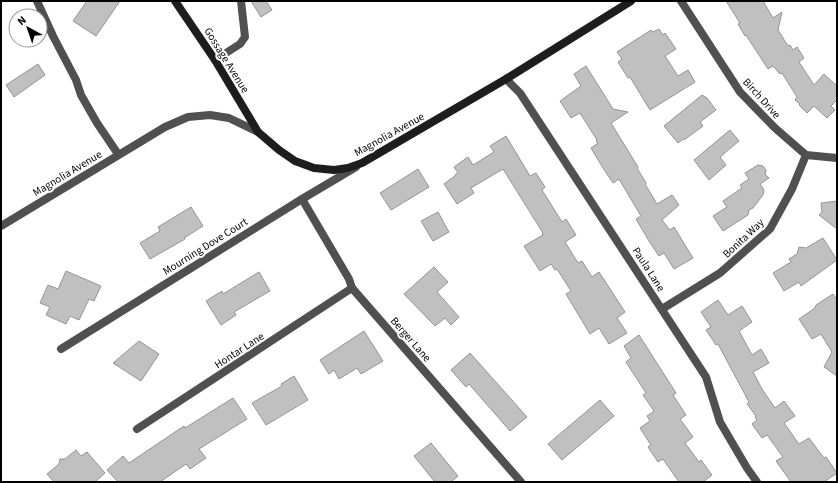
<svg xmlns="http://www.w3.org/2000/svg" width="838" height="483" font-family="'Source Sans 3',sans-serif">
  <rect width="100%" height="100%" fill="#fff"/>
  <g fill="#c0c0c0" stroke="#949494">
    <path d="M 87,1 L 120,1 L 96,36 L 73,21 Z"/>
    <path d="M 251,1 L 266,1 L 272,10 L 261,17 Z"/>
    <path d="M 726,1 L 763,1 L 773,18 L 782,12 L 778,30 L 788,46 L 790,45 L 793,50 L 797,47 L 804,58 L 799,62 L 814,85 L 824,74 L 837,86 L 837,100 L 831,106 L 835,110 L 827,118 L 814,106 L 807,113 L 799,105 L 800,104 L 795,100 L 797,97 L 782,73 L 780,74 L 773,66 L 768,69 L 746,35 L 745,36 L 738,24 L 740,23 Z"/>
    <path d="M 659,29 L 663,35 L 665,33 L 676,49 L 665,56 L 678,76 L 688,70 L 695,82 L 650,110 L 630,77 L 628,78 L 618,62 L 622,59 L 617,52 L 651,30 L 653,32 Z"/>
    <path d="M 38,64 L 45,75 L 14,97 L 6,85 Z"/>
    <path d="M 586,66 L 613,109 L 628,112 L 611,123 L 638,167 L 637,168 L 646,183 L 645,184 L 657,204 L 672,195 L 679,205 L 662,220 L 670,230 L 674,227 L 693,258 L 674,269 L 664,253 L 659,256 L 649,241 L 636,219 L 641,216 L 619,179 L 613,183 L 603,168 L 591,148 L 598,143 L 596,141 L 597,140 L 580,113 L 571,118 L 560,101 L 581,86 L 574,74 Z"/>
    <path d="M 702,95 L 707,98 L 716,110 L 700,122 L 703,126 L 684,140 L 683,139 L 678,143 L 664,126 Z"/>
    <path d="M 730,130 L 739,141 L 720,157 L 726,165 L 709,180 L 694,160 Z"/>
    <path d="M 506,136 L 530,176 L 536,173 L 545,187 L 542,190 L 562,222 L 566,219 L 576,235 L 565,242 L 578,263 L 582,261 L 592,277 L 599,272 L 625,312 L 617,318 L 627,333 L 609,344 L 599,328 L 590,334 L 566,294 L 571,291 L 557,269 L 555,270 L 551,264 L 540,271 L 524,246 L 543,235 L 542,234 L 543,233 L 503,169 L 471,188 L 474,193 L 457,204 L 444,184 L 455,176 L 455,175 L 458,173 L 454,167 L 468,157 L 473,165 L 494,152 L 490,146 Z"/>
    <path d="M 758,165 L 763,166 L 766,170 L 765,174 L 769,178 L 760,184 L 764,190 L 763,195 L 753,208 L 749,210 L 748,215 L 723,231 L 713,216 L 727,207 L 723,201 L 742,188 L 740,185 L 749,179 L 745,173 Z"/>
    <path d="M 418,169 L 429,187 L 391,210 L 380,193 Z"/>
    <path d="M 837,201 L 837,229 L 819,215 L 822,212 L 821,203 Z"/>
    <path d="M 191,207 L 203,226 L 184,238 L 185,239 L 150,259 L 140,243 L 160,231 L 158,227 Z"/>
    <path d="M 438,212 L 449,232 L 433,241 L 421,221 Z"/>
    <path d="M 823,238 L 837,260 L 801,286 L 799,282 L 784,291 L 773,273 L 791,262 L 789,259 L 797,254 L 799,247 L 806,248 Z"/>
    <path d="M 434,267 L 448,282 L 437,292 L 459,317 L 451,325 L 445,318 L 435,326 L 404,294 Z"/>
    <path d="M 66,271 L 101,286 L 94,301 L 89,299 L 79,320 L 70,316 L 66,324 L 46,315 L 50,307 L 40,303 L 48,285 L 58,289 Z"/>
    <path d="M 259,272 L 270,291 L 234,312 L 236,315 L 221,325 L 206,301 L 222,291 L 223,294 Z"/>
    <path d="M 833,294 L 837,300 L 837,376 L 824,367 L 832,352 L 821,334 L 812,339 L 799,319 L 815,308 L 816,305 Z"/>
    <path d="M 718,300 L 728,315 L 742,306 L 752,322 L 739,331 L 752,355 L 761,349 L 769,363 L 753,372 L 762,389 L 775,408 L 784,401 L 795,416 L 784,423 L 799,444 L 809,438 L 824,458 L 826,457 L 837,473 L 824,482 L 791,482 L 776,461 L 783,457 L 767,435 L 762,438 L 752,424 L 757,420 L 755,417 L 756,416 L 747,404 L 749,402 L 718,344 L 716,345 L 706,330 L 711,327 L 701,312 Z"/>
    <path d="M 364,331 L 383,361 L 361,374 L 357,368 L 339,379 L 334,370 L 329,374 L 320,360 Z"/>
    <path d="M 639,335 L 676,393 L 673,395 L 686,415 L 680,419 L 693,437 L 685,443 L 699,462 L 701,460 L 712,475 L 703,482 L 679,482 L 663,459 L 658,462 L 648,447 L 651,445 L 640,428 L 650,421 L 647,416 L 654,411 L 643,395 L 646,393 L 626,362 L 631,358 L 624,346 Z"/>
    <path d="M 139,341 L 159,354 L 141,381 L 113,363 Z"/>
    <path d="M 470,353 L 527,417 L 510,431 L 469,384 L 466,387 L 451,370 Z"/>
    <path d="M 294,376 L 308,400 L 266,425 L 252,403 L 282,386 L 281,384 Z"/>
    <path d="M 233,398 L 247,419 L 199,449 L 206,458 L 190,469 L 186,464 L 160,482 L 118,482 L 107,470 L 123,456 L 129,463 L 184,426 L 185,428 Z"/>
    <path d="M 600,400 L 614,416 L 562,460 L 548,444 Z"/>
    <path d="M 431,443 L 458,476 L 451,482 L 435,482 L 414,456 Z"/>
    <path d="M 76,450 L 81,456 L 87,452 L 105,473 L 95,482 L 54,482 L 47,474 L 59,464 L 60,459 L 65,459 Z"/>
  </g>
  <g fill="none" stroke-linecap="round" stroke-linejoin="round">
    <g stroke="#505050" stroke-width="8">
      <path d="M 37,1 L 53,36 L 76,80 L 81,95 L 97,123 L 118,154"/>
      <path d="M 215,60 L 240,44 L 245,37 L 241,1"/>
    </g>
    <g stroke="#505050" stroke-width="8">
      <path d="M 681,1 L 740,92 L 775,128 L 806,155 L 837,158"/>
      <path d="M 506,79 L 520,93 L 706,377 L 720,422 L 747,468 L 757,482"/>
      <path d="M 302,199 L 349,279 L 352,288 L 521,482"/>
      <path d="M 1,226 L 165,127 L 188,117 L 210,115 L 229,118 L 258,132"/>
      <path d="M 662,309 L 720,273 L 770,229 L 792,189 L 806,155"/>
      <path d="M 61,349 L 302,199 L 356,167"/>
      <path d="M 137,429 L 352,288"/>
    </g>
    <path stroke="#1d1d1d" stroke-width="8" d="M 175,1 L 215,60 L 258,132 L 279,150 L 295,161 L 314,168 L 334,170 L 348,168 L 362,163 L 506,79 L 631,1"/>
  </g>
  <g text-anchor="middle" stroke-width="4" stroke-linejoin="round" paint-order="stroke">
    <g font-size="11" fill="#000" stroke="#fff">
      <text transform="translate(227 60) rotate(58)" y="4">Gossage Avenue</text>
      <text transform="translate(762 98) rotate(48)" y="4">Birch Drive</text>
      <text transform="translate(389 134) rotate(-29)" y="4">Magnolia Avenue</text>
      <text transform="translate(67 173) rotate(-31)" y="4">Magnolia Avenue</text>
      <text transform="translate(743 238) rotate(-43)" y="4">Bonita Way</text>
      <text transform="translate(205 246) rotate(-32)" y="4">Mourning Dove Court</text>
      <text transform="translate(649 269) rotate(57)" y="4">Paula Lane</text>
      <text transform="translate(411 339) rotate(49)" y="4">Berger Lane</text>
      <text transform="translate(239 350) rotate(-33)" y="4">Hontar Lane</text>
    </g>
  </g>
  <rect width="838" height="483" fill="none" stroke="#000000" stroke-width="4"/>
  <g transform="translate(28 28) rotate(320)"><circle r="19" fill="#ffffff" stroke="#999999"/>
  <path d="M0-3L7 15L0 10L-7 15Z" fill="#000000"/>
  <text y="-6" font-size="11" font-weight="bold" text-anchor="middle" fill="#000000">N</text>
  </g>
</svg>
